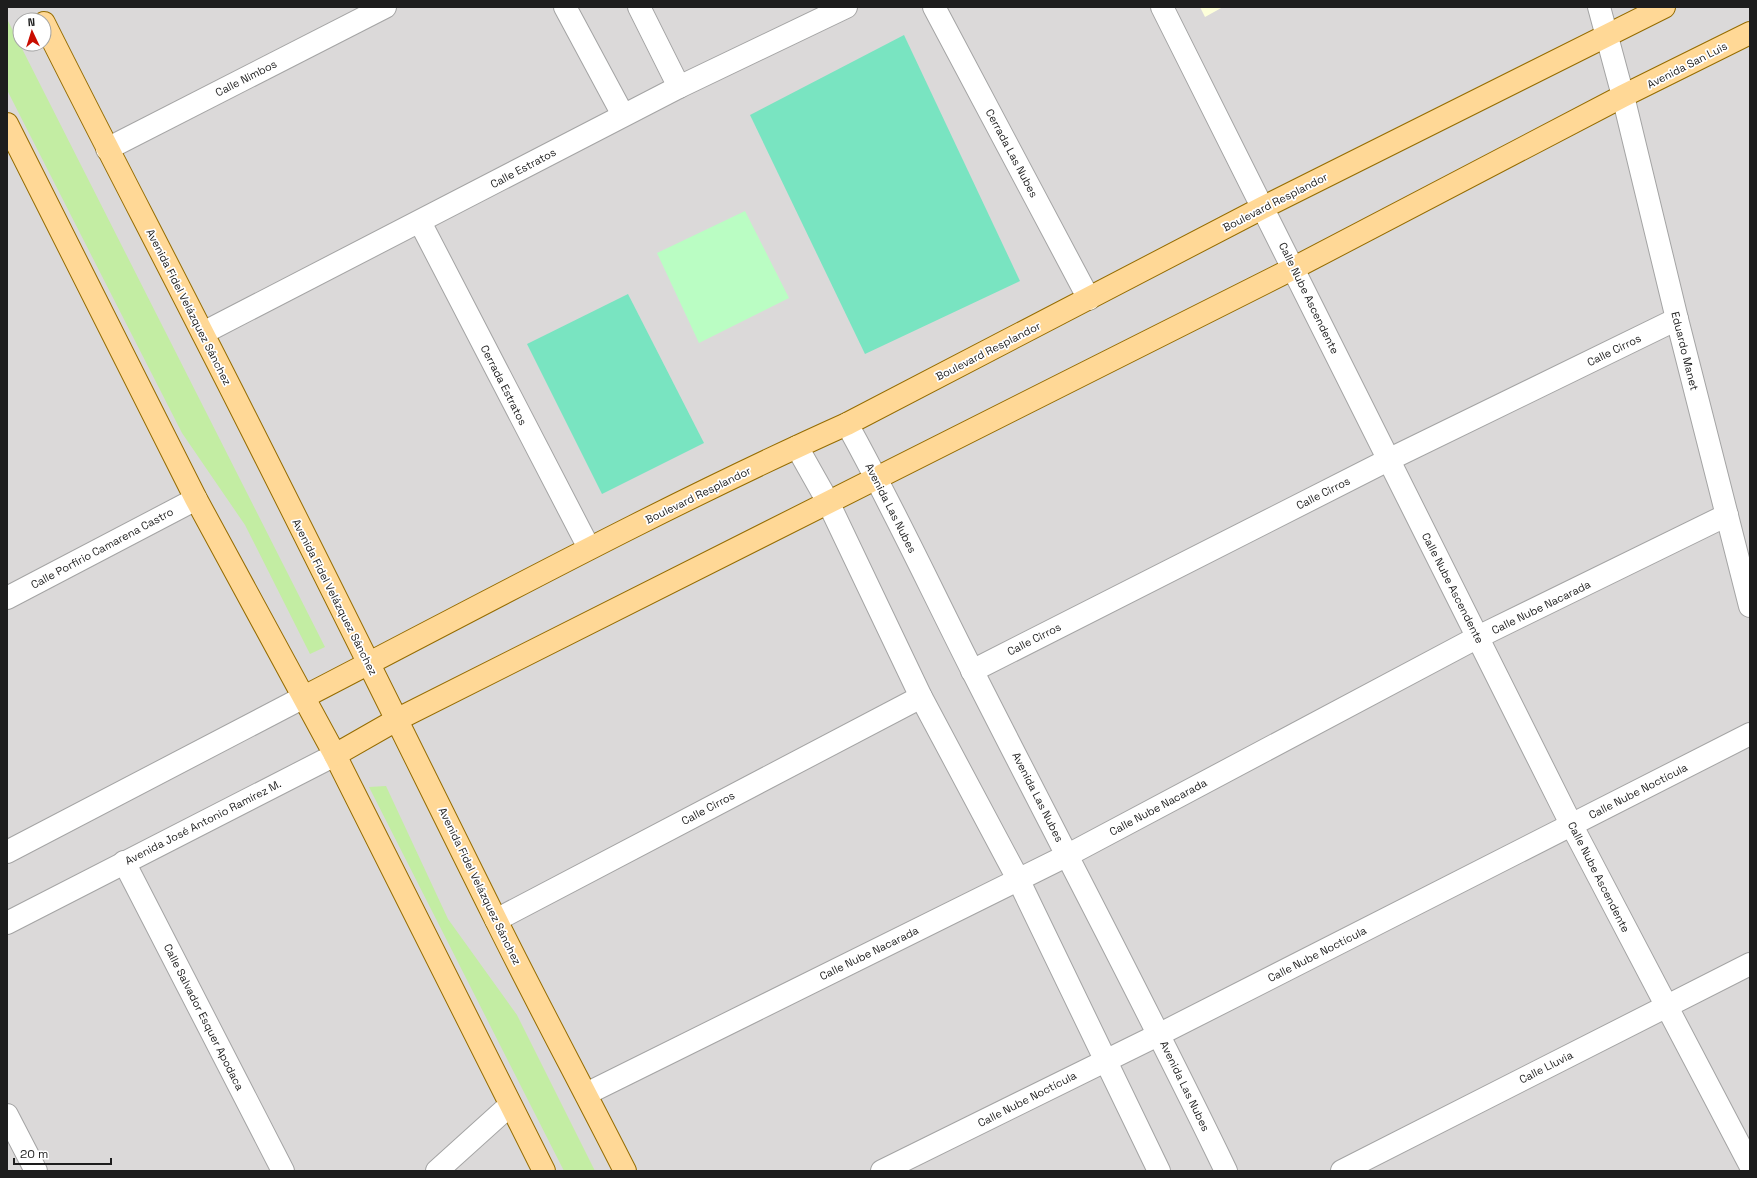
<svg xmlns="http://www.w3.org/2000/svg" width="1757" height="1178" font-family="'Space Grotesk',sans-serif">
  <rect width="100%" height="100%" fill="#efebe1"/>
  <path fill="#dbd9d9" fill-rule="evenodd" d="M 7,7 L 1750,7 L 1750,1171 L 7,1171 ZM 20,20 L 44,20 L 44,44 L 20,44 Z"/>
  <path fill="#fdffda" d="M 1200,7 L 1223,7 L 1205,17 Z"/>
  <g fill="#c3eda3">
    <path d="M 7,19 L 325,647 L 310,654 L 245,525 L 182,433 L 7,90 Z"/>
    <path d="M 386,786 L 448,919 L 517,1015 L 595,1171 L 564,1171 L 369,787 Z"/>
  </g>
  <path fill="#bafdc3" d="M 745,211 L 789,298 L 699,343 L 657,253 Z"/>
  <g fill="#79e4c1">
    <path d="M 904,35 L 1020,281 L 865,354 L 750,115 Z"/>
    <path d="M 628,294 L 704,443 L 602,494 L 527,344 Z"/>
  </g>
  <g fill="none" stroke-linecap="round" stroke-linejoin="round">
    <defs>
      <g id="minor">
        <path d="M 565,7 L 623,115"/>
        <path d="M 639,7 L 679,87"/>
        <path d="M 934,7 L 1089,299"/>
        <path d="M 1162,7 L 1571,824 L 1750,1165"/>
        <path d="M 1599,7 L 1623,96 L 1677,319 L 1750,606"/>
        <path d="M 107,149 L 385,7"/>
        <path d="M 420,222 L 589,548"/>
        <path d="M 203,333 L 679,87 L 846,7"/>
        <path d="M 847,424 C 892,505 931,589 973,672 C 1057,838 1145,1003 1226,1171"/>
        <path d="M 797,447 L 828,502 L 921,697 L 1018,879 L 1159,1171"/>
        <path d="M 7,598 L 196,499"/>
        <path d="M 972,671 L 1388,460 L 1677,319"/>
        <path d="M 7,852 L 304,697"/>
        <path d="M 124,862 L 283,1171"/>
        <path d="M 496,920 L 921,697"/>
        <path d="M 7,923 L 335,755"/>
        <path d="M 586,1094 L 1068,855 L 1478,637 L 1727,515"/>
        <path d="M 7,1115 L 36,1171"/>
        <path d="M 437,1171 L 509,1106"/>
        <path d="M 882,1171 L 1160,1034 L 1750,734"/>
        <path d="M 1342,1171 L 1750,964"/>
      </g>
      <g id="major">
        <path d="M 44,23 C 96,127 150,230 203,334 C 302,527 398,723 495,918 C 537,1003 582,1086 625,1171"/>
        <path d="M 7,124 L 196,499 L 335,755 L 544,1171"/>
        <path d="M 304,697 C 484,604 662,507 847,424 L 1264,207 L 1664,7"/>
        <path d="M 335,755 L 398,719 L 1294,268 L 1623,96 L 1750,33"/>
      </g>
    </defs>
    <use href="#minor" stroke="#a4a4a4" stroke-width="24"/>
    <use href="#major" stroke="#956c00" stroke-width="24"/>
    <use href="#minor" stroke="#fff" stroke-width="22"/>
    <use href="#major" stroke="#ffd896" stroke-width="22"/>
  </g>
  <g text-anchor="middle" stroke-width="3.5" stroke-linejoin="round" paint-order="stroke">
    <g font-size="11" fill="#1d1d1d" stroke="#fff">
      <text transform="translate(1687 65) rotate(-27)" y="4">Avenida San Luis</text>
      <text transform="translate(246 78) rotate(-27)" y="4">Calle Nimbos</text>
      <text transform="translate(1012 153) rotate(62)" y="4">Cerrada Las Nubes</text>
      <text transform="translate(523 168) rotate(-28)" y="4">Calle Estratos</text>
      <text transform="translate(1275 202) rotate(-27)" y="4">Boulevard Resplandor</text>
      <text transform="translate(1309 298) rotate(64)" y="4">Calle Nube Ascendente</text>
      <text transform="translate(189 307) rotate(63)" y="4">Avenida Fidel Velázquez Sánchez</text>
      <text transform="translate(1614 350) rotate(-26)" y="4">Calle Cirros</text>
      <text transform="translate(988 351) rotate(-27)" y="4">Boulevard Resplandor</text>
      <text transform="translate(1685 351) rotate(76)" y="4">Eduardo Manet</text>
      <text transform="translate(504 385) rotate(63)" y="4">Cerrada Estratos</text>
      <text transform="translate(1323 493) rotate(-27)" y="4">Calle Cirros</text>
      <text transform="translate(698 495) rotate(-26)" y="4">Boulevard Resplandor</text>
      <text transform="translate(891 508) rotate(63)" y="4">Avenida Las Nubes</text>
      <text transform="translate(102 548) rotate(-28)" y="4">Calle Porfirio Camarena Castro</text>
      <text transform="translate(1453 588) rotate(63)" y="4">Calle Nube Ascendente</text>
      <text transform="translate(335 597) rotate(63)" y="4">Avenida Fidel Velázquez Sánchez</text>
      <text transform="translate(1541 607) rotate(-26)" y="4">Calle Nube Nacarada</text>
      <text transform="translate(1034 639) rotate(-27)" y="4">Calle Cirros</text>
      <text transform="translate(1638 791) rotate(-27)" y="4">Calle Nube Noctícula</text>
      <text transform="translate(1038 797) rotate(63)" y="4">Avenida Las Nubes</text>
      <text transform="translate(1158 807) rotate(-28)" y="4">Calle Nube Nacarada</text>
      <text transform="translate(708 808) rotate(-28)" y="4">Calle Cirros</text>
      <text transform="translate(203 822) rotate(-27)" y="4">Avenida José Antonio Ramírez M.</text>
      <text transform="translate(1599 877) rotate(63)" y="4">Calle Nube Ascendente</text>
      <text transform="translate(480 886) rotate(64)" y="4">Avenida Fidel Velázquez Sánchez</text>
      <text transform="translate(869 953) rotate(-26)" y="4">Calle Nube Nacarada</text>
      <text transform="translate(1317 954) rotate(-27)" y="4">Calle Nube Noctícula</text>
      <text transform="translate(204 1017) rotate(63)" y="4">Calle Salvador Esquer Apodaca</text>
      <text transform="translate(1546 1067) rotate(-27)" y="4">Calle Lluvia</text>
      <text transform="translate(1185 1086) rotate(64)" y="4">Avenida Las Nubes</text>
      <text transform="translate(1027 1099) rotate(-27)" y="4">Calle Nube Noctícula</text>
    </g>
  </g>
  <rect width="1757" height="1178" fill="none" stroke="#1d1d1d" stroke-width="16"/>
  <g transform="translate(32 32) rotate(356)"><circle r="19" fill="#ffffff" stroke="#a5a5a5"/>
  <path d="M0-3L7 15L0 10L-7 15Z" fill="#c90c00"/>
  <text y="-6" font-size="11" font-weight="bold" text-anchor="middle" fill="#1d1d1d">N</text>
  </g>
  <path d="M14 1158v6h97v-6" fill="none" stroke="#1d1d1d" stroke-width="2"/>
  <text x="20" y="1158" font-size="12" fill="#1d1d1d" stroke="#ffffff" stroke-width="3" paint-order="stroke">20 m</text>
</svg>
